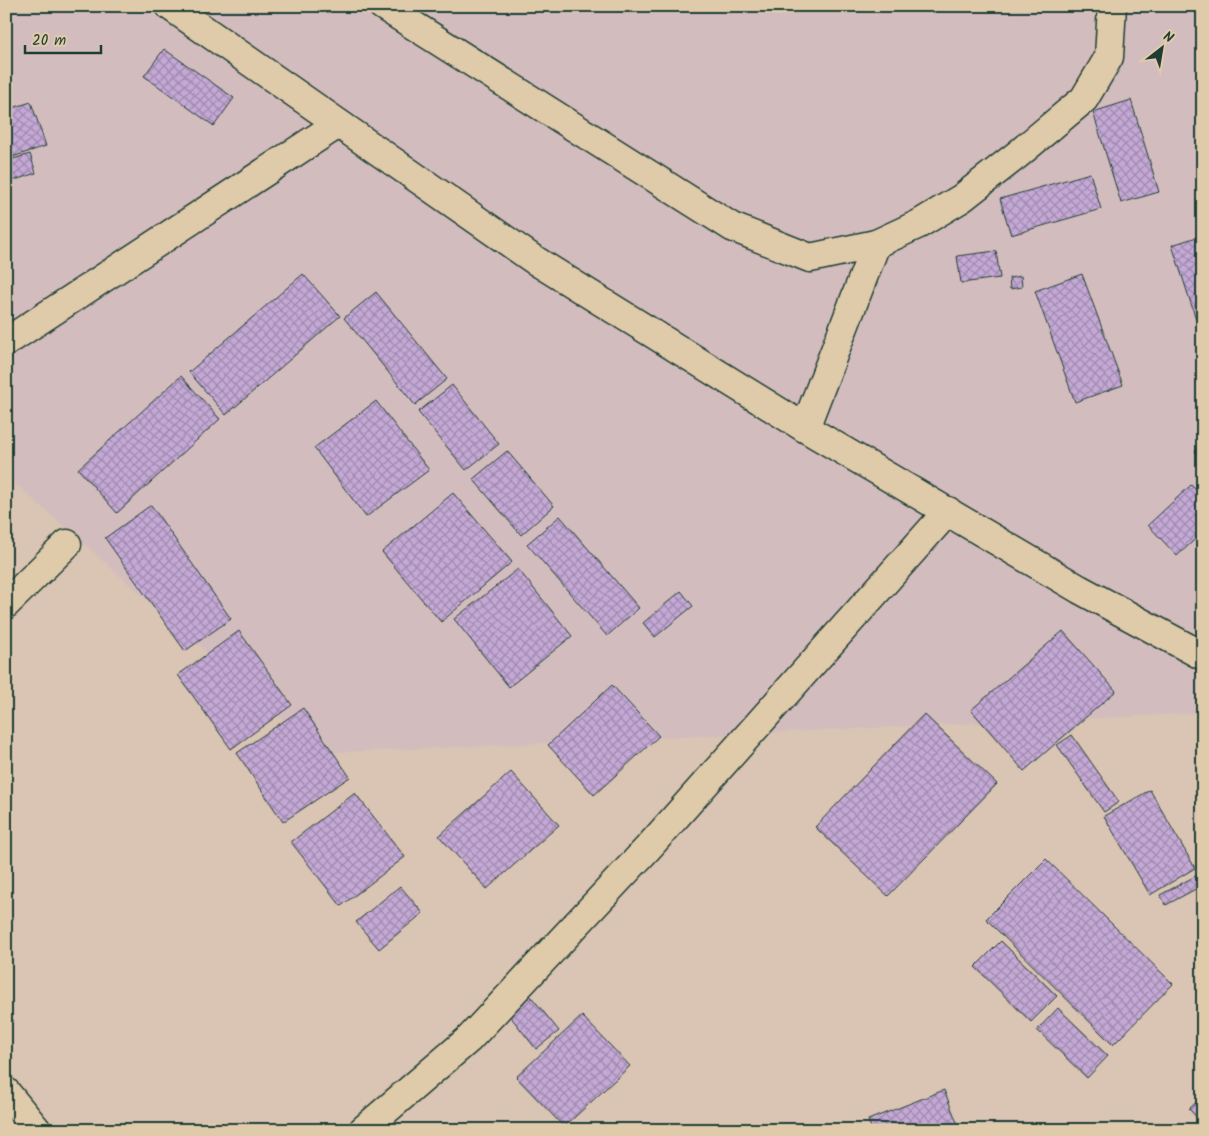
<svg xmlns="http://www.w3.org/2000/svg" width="1209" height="1136" font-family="Kalam,sans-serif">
  <defs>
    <pattern id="building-cross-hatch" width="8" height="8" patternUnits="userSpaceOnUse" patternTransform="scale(1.25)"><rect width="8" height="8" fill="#c4a8d5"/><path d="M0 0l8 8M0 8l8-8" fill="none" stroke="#9f8aae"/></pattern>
  </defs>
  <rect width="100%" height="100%" fill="#dac4b3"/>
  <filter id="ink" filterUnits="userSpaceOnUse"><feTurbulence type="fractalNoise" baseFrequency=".02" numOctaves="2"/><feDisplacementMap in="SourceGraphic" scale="10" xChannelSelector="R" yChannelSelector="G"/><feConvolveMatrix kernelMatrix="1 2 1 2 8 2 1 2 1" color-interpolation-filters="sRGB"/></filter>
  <g filter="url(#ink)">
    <path fill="#d3bcbd" d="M 6,6 L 1203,6 L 1203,713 L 321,753 L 6,475 Z"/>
    <g fill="url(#building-cross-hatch)" stroke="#1f3d34">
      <path d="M 164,49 L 234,98 L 214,126 L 144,76 Z"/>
      <path d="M 1131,100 L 1159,192 L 1121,203 L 1093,112 Z"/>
      <path d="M 31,102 L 46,146 L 6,159 L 6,110 Z"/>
      <path d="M 30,154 L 36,173 L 6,183 L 6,161 Z"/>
      <path d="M 1090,173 L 1101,209 L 1011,235 L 1000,199 Z"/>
      <path d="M 1203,235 L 1203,316 L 1196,319 L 1172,245 Z"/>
      <path d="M 996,251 L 1000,278 L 961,283 L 957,256 Z"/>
      <path d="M 303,274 L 340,316 L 226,415 L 189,372 Z"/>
      <path d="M 1082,274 L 1123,385 L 1075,402 L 1035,291 Z"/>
      <path d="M 1021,276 L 1022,287 L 1010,289 L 1009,278 Z"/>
      <path d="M 376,292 L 447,379 L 415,405 L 344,318 Z"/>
      <path d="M 181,376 L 220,419 L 117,513 L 78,469 Z"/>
      <path d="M 452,385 L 499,444 L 466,470 L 418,412 Z"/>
      <path d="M 376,401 L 429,470 L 366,517 L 314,448 Z"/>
      <path d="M 1203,445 L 1203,462 L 1195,451 Z"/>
      <path d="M 507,451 L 554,506 L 521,535 L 473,479 Z"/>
      <path d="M 1191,485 L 1203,497 L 1203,532 L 1177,556 L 1148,525 Z"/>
      <path d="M 453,493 L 512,562 L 441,622 L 382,552 Z"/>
      <path d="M 151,505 L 231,619 L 185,651 L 105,538 Z"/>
      <path d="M 560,516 L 639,608 L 607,636 L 527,544 Z"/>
      <path d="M 518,569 L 572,636 L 509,687 L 454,619 Z"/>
      <path d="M 681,591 L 693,606 L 655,637 L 643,623 Z"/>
      <path d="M 239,631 L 292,705 L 231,749 L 178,675 Z"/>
      <path d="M 1063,631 L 1116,691 L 1024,771 L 971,710 Z"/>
      <path d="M 612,685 L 659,736 L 594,795 L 548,745 Z"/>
      <path d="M 303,708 L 350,777 L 283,822 L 237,753 Z"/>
      <path d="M 924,714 L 997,784 L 888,896 L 815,827 Z"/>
      <path d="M 1072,735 L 1119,802 L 1104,812 L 1057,745 Z"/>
      <path d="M 511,772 L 559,825 L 487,889 L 439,836 Z"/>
      <path d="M 1150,790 L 1195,868 L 1150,895 L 1104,816 Z"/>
      <path d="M 355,793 L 405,857 L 341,906 L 291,842 Z"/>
      <path d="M 1046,859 L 1173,984 L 1113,1045 L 986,919 Z"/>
      <path d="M 1203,872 L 1203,885 L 1166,905 L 1160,895 Z"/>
      <path d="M 400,886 L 423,913 L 379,949 L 356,922 Z"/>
      <path d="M 1001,941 L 1057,996 L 1031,1022 L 975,967 Z"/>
      <path d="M 525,989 L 559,1031 L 536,1049 L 502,1006 Z"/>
      <path d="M 1058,1008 L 1108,1056 L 1087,1078 L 1037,1030 Z"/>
      <path d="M 582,1016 L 630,1066 L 564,1127 L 516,1077 Z"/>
      <path d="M 944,1090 L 960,1130 L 872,1130 L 868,1120 Z"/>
      <path d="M 1203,1096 L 1203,1124 L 1189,1109 Z"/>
    </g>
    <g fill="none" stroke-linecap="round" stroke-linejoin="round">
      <defs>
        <g id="minor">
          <path d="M 170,6 L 533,259 L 805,428 L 1079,589 L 1203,656"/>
          <path d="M 383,6 L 732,227 L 810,258 L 876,244"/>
          <path d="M 6,342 L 338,124"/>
          <path d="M 805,428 L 876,244 L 919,224 L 962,198 L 1017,155 L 1084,99 L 1109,57 L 1112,6"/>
          <path d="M 6,604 L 67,544"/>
          <path d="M 6,1092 L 37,1130"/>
          <path d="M 363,1130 L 469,1039 L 648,848 L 948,511"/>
        </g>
      </defs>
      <use href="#minor" stroke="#1f3d34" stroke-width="31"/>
      <use href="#minor" stroke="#dfcbaa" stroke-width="28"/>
    </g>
  </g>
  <rect width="1209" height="1136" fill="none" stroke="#dfcbaa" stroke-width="25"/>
  <rect x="12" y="12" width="1184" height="1111" fill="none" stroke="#1f3d34" stroke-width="2" filter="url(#ink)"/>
  <g transform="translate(1162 48) rotate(31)" stroke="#dfcbaa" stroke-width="4" paint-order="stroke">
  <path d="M0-4L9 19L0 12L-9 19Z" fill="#1f3d34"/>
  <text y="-8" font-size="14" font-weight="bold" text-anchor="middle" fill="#1f3d34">N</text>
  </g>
  <path d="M25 45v8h76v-8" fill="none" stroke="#1f3d34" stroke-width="2.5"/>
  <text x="32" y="45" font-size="15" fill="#1f3d34" stroke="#dfcbaa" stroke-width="4" paint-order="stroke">20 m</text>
</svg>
